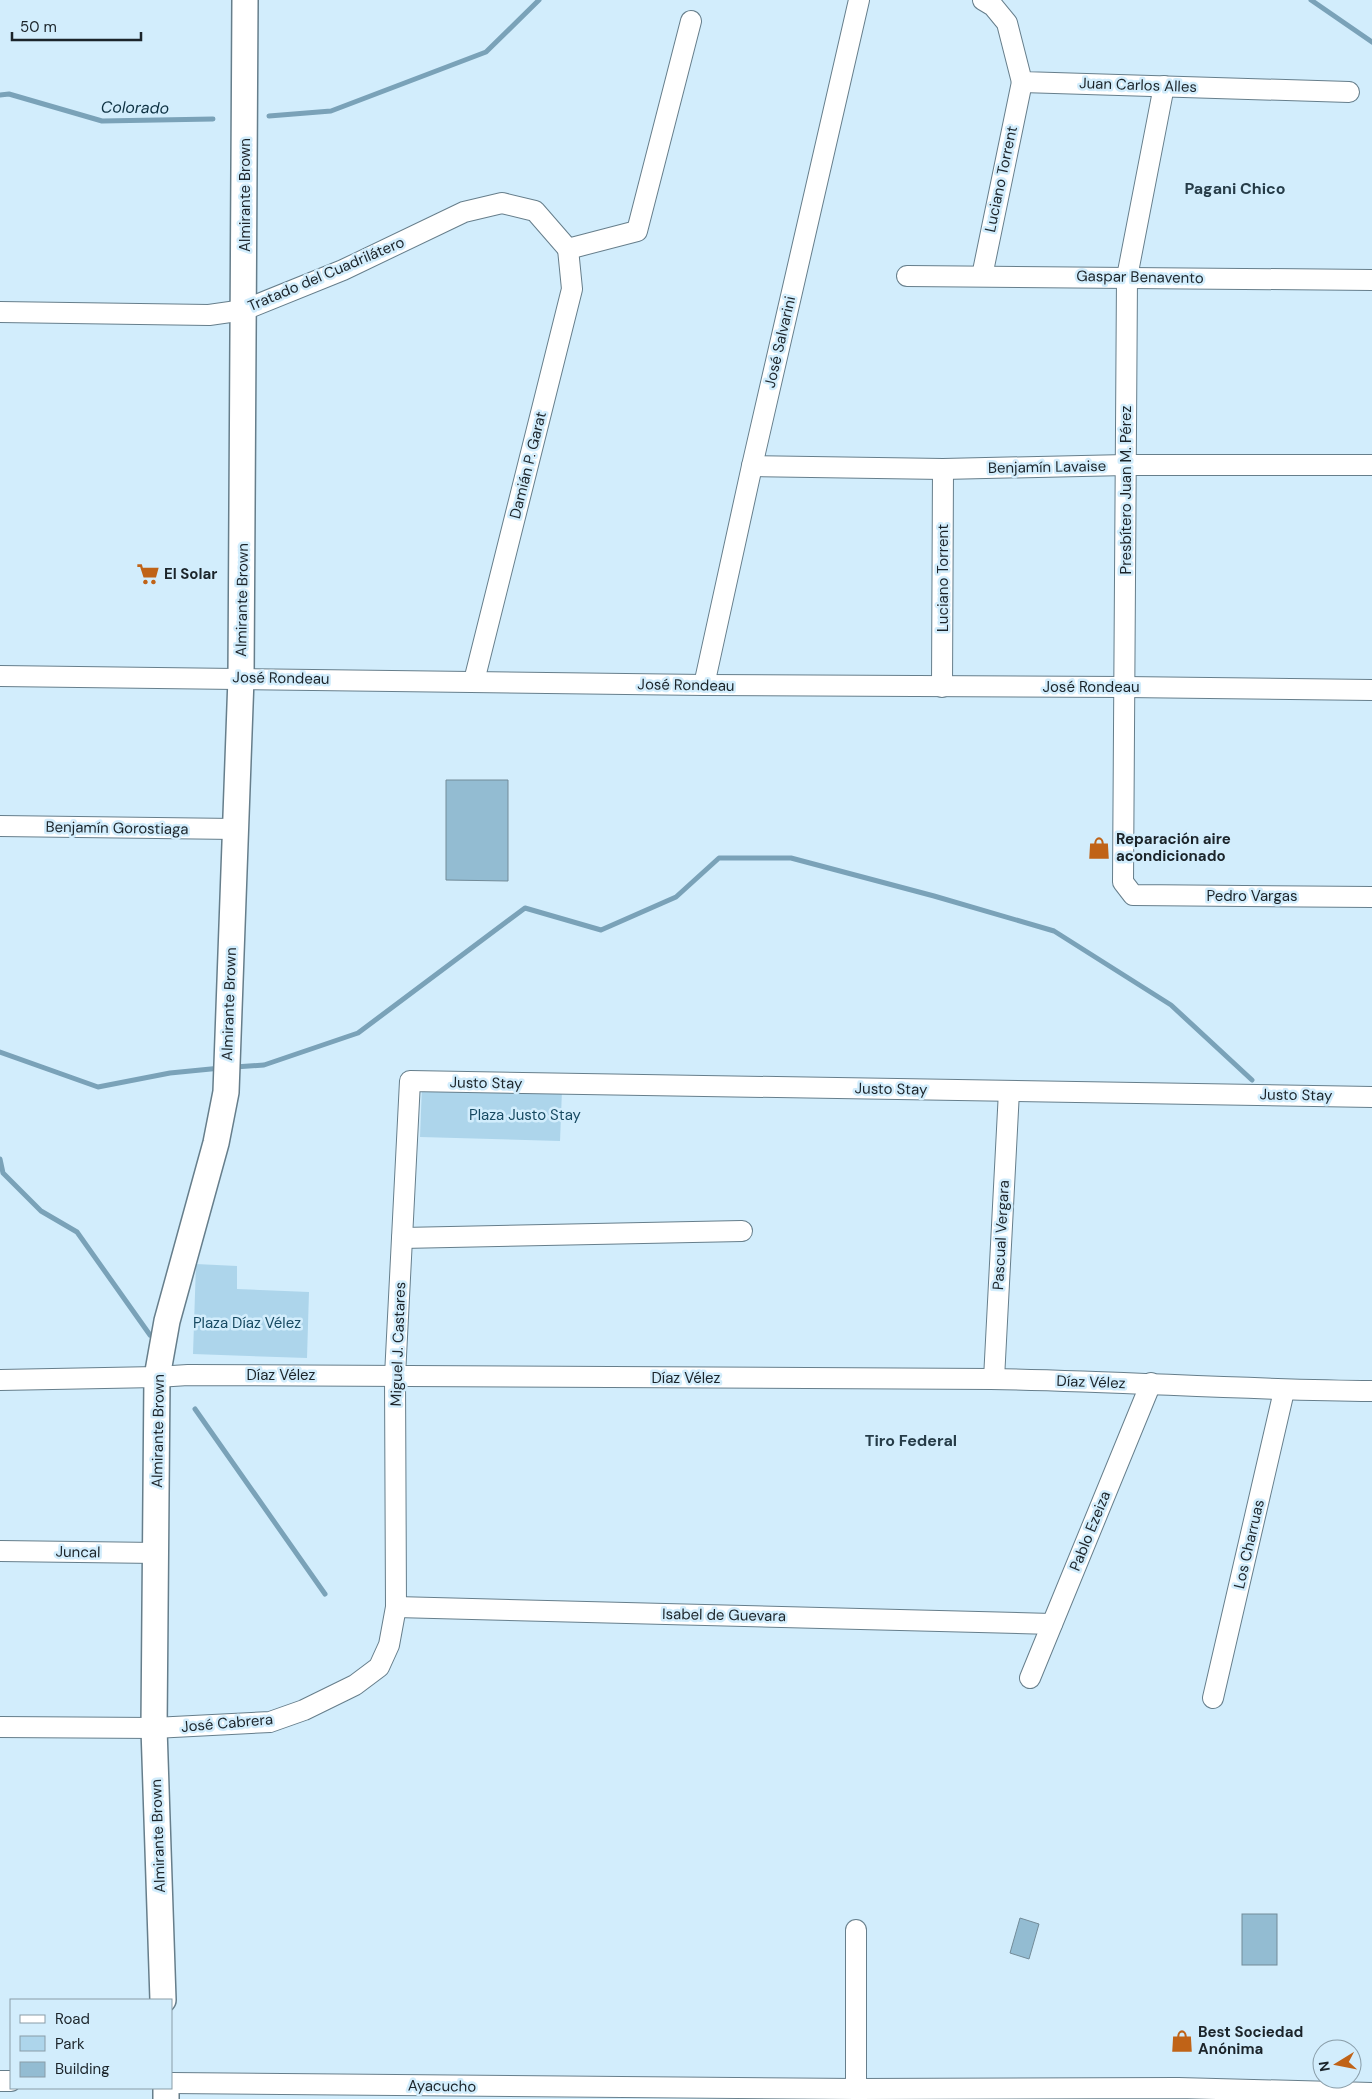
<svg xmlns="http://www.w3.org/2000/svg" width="1372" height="2099" font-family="'DM Sans',sans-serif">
  <rect width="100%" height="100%" fill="#d2edfc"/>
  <g fill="#add5eb">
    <path d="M 422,1086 L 562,1090 L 560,1141 L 420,1137 Z"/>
    <path d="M 196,1264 L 237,1266 L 237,1289 L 309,1292 L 307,1358 L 193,1354 Z"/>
  </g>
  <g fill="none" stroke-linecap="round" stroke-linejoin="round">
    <g stroke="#7aa2b8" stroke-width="5">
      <path d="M 1311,0 L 1372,42"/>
      <path d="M 0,95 L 9,94 L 102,121 L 213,119"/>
      <path d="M 269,116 L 331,111 L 486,52 L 539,0"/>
      <path d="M 0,1052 L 98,1087 L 170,1073 L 221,1068"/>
      <path d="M 235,1067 L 264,1065 L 358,1033 L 525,908 L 601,930 L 676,897 L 719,858 L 791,858 L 934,896 L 1054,931 L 1171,1005 L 1252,1080"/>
      <path d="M 0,1159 L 3,1173 L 41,1211 L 77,1232 L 150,1335"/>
      <path d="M 195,1409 L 325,1594"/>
    </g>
  </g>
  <g fill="#93bcd2" stroke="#728b98">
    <path d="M 446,780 L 508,780 L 508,881 L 446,880 Z"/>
    <rect x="1242" y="1914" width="35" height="51"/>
    <path d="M 1020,1918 L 1039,1924 L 1029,1959 L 1010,1953 Z"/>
  </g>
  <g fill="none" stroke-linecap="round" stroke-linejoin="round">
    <defs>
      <g id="minor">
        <path d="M 983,0 L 993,6 L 1007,23 L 1022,82 L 1349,92"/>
        <path d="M 1164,86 L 1127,277 L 1123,882 L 1133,895 L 1372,897"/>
        <path d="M 568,249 L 637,231 L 691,21"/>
        <path d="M 907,276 L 1372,280"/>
        <path d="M 982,276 L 1022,82"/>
        <path d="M 0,312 L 209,315 L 244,310 L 343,270 L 464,212 L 502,203 L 535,211 L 568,249"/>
        <path d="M 752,466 L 943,469 L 1126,465 L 1372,465"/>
        <path d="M 0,676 L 704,685 L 1125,687 L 1372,690"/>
        <path d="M 474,681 L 572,289 L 568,249"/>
        <path d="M 704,685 L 752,466 L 859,0"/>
        <path d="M 942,687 L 943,469"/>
        <path d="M 0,826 L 235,829"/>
        <path d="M 402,1238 L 742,1231"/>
        <path d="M 994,1379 L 1009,1091"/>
        <path d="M 0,1380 L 157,1377 L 188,1375 C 456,1377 724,1376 991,1379 C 1118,1381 1245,1390 1372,1391"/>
        <path d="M 0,1551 L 157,1553"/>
        <path d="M 396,1607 L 1052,1624"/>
        <path d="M 1030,1678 L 1151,1383"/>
        <path d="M 1213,1698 L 1284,1391"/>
        <path d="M 0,1727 L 154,1728 L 270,1722 L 304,1710 L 355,1685 L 379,1667 L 389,1645 L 396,1607 L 395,1376 L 410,1081 L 1372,1097"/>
        <path d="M 856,1930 L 856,2089"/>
        <path d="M 0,2081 L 11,2081"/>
        <path d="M 171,2083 L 856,2089 L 1178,2088 L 1372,2093"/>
      </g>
      <g id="major">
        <path d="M 163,2000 L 154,1728 L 157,1377 L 167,1321 L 216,1143 L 226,1092 L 241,678 L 245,0"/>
        <path d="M 166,2099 L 166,2088"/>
      </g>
    </defs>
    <use href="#minor" stroke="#667e8b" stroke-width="22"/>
    <use href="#major" stroke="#667e8b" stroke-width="28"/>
    <use href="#minor" stroke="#fff" stroke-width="20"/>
    <use href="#major" stroke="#fff" stroke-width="25"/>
  </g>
  <defs>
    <symbol id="supermarket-bare" viewBox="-9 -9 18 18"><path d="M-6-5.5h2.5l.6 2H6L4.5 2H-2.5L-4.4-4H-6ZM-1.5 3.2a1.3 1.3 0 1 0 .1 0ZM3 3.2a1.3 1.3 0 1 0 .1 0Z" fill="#c06317" stroke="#d2edfc" stroke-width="2.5" paint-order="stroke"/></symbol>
    <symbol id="shop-bare" viewBox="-9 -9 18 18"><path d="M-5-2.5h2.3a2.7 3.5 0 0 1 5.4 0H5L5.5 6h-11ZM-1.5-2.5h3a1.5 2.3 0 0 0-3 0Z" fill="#c06317" stroke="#d2edfc" stroke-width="2.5" paint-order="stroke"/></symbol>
  </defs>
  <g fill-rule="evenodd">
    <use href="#supermarket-bare" x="132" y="558" width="32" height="32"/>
    <use href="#shop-bare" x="1083" y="832" width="32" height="32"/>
    <use href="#shop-bare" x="1166" y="2025" width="32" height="32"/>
  </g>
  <g text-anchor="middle" stroke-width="5" stroke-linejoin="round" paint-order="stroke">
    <g font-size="15" fill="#1b242a" stroke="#d2edfc">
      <text transform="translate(1138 85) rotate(2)" y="5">Juan Carlos Alles</text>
      <text transform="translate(1001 179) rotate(-78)" y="5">Luciano Torrent</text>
      <text transform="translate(245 195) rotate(-90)" y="5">Almirante Brown</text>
      <text transform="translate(326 274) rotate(-23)" y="5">Tratado del Cuadrilátero</text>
      <text transform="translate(1140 277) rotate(1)" y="5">Gaspar Benavento</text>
      <text transform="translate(780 342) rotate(-77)" y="5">José Salvarini</text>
      <text transform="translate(528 465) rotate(-76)" y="5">Damián P. Garat</text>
      <text transform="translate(1047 467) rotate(-1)" y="5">Benjamín Lavaise</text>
      <text transform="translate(1126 490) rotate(-90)" y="5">Presbítero Juan M. Pérez</text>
      <text transform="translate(943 578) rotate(-90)" y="5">Luciano Torrent</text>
      <text transform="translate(242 600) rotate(-89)" y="5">Almirante Brown</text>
      <text transform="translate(281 678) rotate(1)" y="5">José Rondeau</text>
      <text transform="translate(686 685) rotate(1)" y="5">José Rondeau</text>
      <text x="1091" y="692">José Rondeau</text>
      <text transform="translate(117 828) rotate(1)" y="5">Benjamín Gorostiaga</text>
      <text x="1252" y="901">Pedro Vargas</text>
      <text transform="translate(229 1004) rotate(-88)" y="5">Almirante Brown</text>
      <text transform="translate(486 1083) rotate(1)" y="5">Justo Stay</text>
      <text transform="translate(891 1089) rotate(1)" y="5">Justo Stay</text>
      <text transform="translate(1296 1095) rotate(1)" y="5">Justo Stay</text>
      <text transform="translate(1001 1235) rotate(-87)" y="5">Pascual Vergara</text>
      <text transform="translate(398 1344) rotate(-88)" y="5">Miguel J. Castares</text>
      <text x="281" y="1380">Díaz Vélez</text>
      <text x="686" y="1383">Díaz Vélez</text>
      <text transform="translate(1091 1382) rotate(2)" y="5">Díaz Vélez</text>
      <text transform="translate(158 1431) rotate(-89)" y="5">Almirante Brown</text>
      <text transform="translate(1090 1531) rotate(-68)" y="5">Pablo Ezeiza</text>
      <text transform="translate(1249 1544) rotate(-77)" y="5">Los Charruas</text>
      <text transform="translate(78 1552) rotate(1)" y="5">Juncal</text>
      <text transform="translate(724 1615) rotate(1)" y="5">Isabel de Guevara</text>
      <text transform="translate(227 1723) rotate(-5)" y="5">José Cabrera</text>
      <text transform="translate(158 1836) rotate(-92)" y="5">Almirante Brown</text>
      <text transform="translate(442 2086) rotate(1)" y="5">Ayacucho</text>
    </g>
    <g font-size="15" font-weight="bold" fill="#1b242a" stroke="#d2edfc" text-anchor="start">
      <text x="164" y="579">El Solar</text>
      <text x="1116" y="844">Reparación aire<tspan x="1116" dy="17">acondicionado</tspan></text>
      <text x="1198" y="2037">Best Sociedad<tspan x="1198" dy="17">Anónima</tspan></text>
    </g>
    <g font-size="15" fill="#174a62" stroke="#d2edfc">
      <text x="525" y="1120">Plaza Justo Stay</text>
      <text x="247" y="1328">Plaza Díaz Vélez</text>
    </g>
    <g font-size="16" font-style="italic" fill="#0c3041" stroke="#d2edfc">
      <text transform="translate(135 107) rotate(1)" y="6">Colorado</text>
    </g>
    <g font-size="16" font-weight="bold" fill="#263c48" stroke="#d2edfc">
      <text x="1235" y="194">Pagani Chico</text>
      <text x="911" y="1446">Tiro Federal</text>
    </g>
  </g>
  <rect x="10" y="1999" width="162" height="90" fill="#d2edfc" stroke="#899da8"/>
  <rect x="20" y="2015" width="25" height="8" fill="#ffffff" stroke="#899da8"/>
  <text x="55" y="2024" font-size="15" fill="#1b242a">Road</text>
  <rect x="20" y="2036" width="25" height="15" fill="#add5eb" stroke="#899da8"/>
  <text x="55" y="2049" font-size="15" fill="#1b242a">Park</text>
  <rect x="20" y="2062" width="25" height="15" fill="#93bcd2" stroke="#899da8"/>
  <text x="55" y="2074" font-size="15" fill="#1b242a">Building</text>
  <g transform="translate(1337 2064) rotate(260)"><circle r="24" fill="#d2edfc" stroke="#899da8"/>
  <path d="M0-4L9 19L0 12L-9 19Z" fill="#c06317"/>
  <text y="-8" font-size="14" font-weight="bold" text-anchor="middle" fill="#1b242a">N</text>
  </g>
  <path d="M12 32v8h129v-8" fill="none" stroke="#1b242a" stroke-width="2.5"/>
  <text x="20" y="32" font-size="15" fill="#1b242a" stroke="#d2edfc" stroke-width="4" paint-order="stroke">50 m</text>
</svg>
